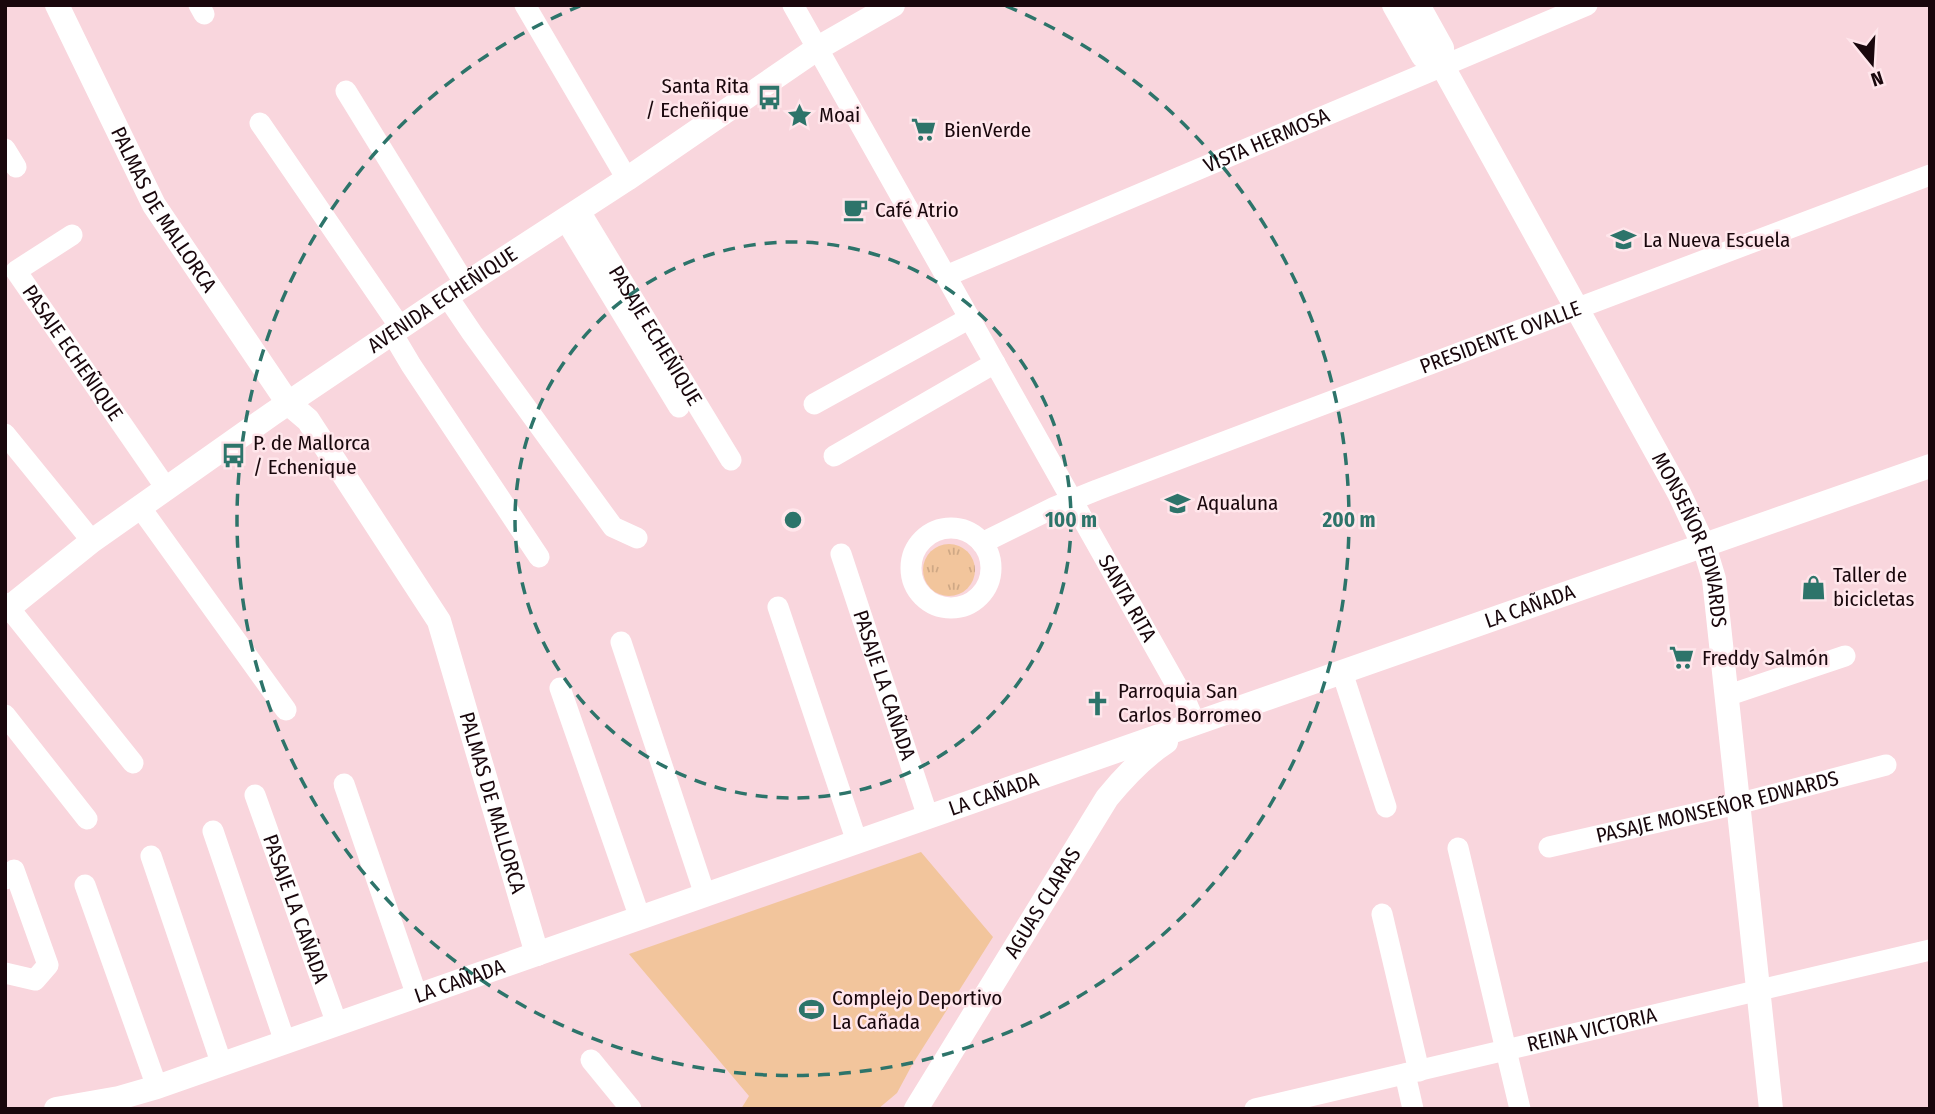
<svg xmlns="http://www.w3.org/2000/svg" width="1935" height="1114" font-family="'Fira Sans Condensed',sans-serif">
  <defs>
    <pattern id="grass-tufts" width="24" height="20" patternUnits="userSpaceOnUse" patternTransform="scale(1.75)"><rect width="24" height="20" fill="#f2c59c"/><path d="M3 7l-1-3M5 7V3M7 7l1-3M15 17l-1-3M17 17v-4M19 17l1-3" fill="none" stroke="#cfa885"/></pattern>
  </defs>
  <rect width="100%" height="100%" fill="#f9d6dd"/>
  <circle fill="url(#grass-tufts)" cx="949" cy="570" r="26"/>
  <path fill="#f2c59c" d="M 921,852 L 993,937 L 912,1065 L 897,1093 L 878,1109 L 741,1109 L 749,1096 L 629,954 Z"/>
  <g fill="none" stroke-linecap="round" stroke-linejoin="round">
    <g stroke="#fff" stroke-width="21">
      <path d="M 199,5 L 204,14"/>
      <path d="M 525,5 L 627,179"/>
      <path id="s1" d="M 793,5 L 1187,704 L 1195,723"/>
      <path d="M 346,91 L 465,284"/>
      <path d="M 260,123 L 400,327"/>
      <path d="M 5,149 L 16,167"/>
      <path id="s2" d="M 579,210 L 731,460"/>
      <path d="M 565,219 L 679,407"/>
      <path id="s3" d="M 72,235 L 16,271 L 166,488"/>
      <path id="s4" d="M 946,276 L 1587,5"/>
      <path d="M 447,296 L 472,333 L 613,527 L 637,538"/>
      <path d="M 392,333 L 411,365 L 539,557"/>
      <path d="M 814,404 L 970,318"/>
      <path d="M 5,434 L 92,541"/>
      <path d="M 834,456 L 995,363"/>
      <path d="M 140,507 L 286,710"/>
      <circle cx="951" cy="568" r="40"/>
      <path id="s5" d="M 982,543 L 1055,507 L 1097,490 L 1930,175"/>
      <path id="s6" d="M 841,554 L 928,817"/>
      <path d="M 5,603 L 133,763"/>
      <path d="M 778,607 L 857,842"/>
      <path d="M 621,642 L 705,895"/>
      <path d="M 1342,672 L 1386,807"/>
      <path d="M 560,688 L 640,918"/>
      <path d="M 1726,696 L 1845,656"/>
      <path d="M 5,715 L 87,819"/>
      <path d="M 344,784 L 417,996"/>
      <path id="s7" d="M 255,795 L 337,1024"/>
      <path d="M 213,831 L 285,1042"/>
      <path id="s8" d="M 1549,847 L 1737,804 L 1886,765"/>
      <path d="M 1458,848 L 1520,1109"/>
      <path d="M 151,856 L 222,1065"/>
      <path d="M 5,879 L 14,870 L 48,965 L 35,980 L 5,973"/>
      <path d="M 85,885 L 157,1087"/>
      <path d="M 1382,914 L 1419,1071"/>
      <path d="M 591,1060 L 631,1109"/>
      <path d="M 1405,1074 L 1413,1109"/>
      <path id="s9" d="M 1255,1109 L 1930,950"/>
    </g>
    <g stroke="#fff" stroke-width="24">
      <path id="s10" d="M 57,5 L 154,205 L 288,403 L 308,420 L 439,621 L 537,954"/>
      <path d="M 1394,5 L 1423,56 L 1443,67"/>
      <path id="s11" d="M 1418,5 L 1442,48 L 1443,67 L 1679,493 L 1704,546 L 1714,579 L 1771,1109"/>
      <path id="s12" d="M 5,611 L 92,541 L 272,414 L 447,296 L 627,179 L 818,48 L 893,5"/>
      <path id="s13" d="M 56,1109 L 119,1098 L 157,1087 L 1930,466"/>
      <path id="s14" d="M 916,1109 L 1107,798 C 1125,776 1143,757 1166,742"/>
    </g>
  </g>
  <g fill="none" stroke="#2d746a" stroke-width="3.5" stroke-dasharray="12 9">
    <circle cx="793" cy="520" r="278"/>
    <path d="M1006 6A556 556 0 1 1 580 6"/>
  </g>
  <defs>
    <symbol id="bus-bare" viewBox="-9 -9 18 18"><path d="M-5-6H5V4H4V6H2V4H-2V6H-4V4H-5ZM-3.5-4V0h7V-4ZM-3.5 1.2v1.5H-2V1.2ZM2 1.2v1.5H3.5V1.2Z" fill="#2d746a" stroke="#ffe6eb" stroke-width="2.5" paint-order="stroke"/></symbol>
    <symbol id="sight-bare" viewBox="-9 -9 18 18"><path d="M0-6L1.8-2.2L6-1.7L2.9 1.2L3.7 5.4L0 3.3L-3.7 5.4L-2.9 1.2L-6-1.7L-1.8-2.2Z" fill="#2d746a" stroke="#ffe6eb" stroke-width="2.5" paint-order="stroke"/></symbol>
    <symbol id="supermarket-bare" viewBox="-9 -9 18 18"><path d="M-6-5.5h2.5l.6 2H6L4.5 2H-2.5L-4.4-4H-6ZM-1.5 3.2a1.3 1.3 0 1 0 .1 0ZM3 3.2a1.3 1.3 0 1 0 .1 0Z" fill="#2d746a" stroke="#ffe6eb" stroke-width="2.5" paint-order="stroke"/></symbol>
    <symbol id="cafe-bare" viewBox="-9 -9 18 18"><path d="M-5.5-4.5H6V0H3Q3 3.5 0 3.5H-2.5Q-5.5 3.5-5.5 0ZM3-3.2v2h1.7v-2ZM-6 4.5H4V6H-6Z" fill="#2d746a" stroke="#ffe6eb" stroke-width="2.5" paint-order="stroke"/></symbol>
    <symbol id="school-bare" viewBox="-9 -9 18 18"><path d="M0-5L7-2L0 1L-7-2ZM-4 1L0 2.5L4 1V4Q0 6-4 4Z" fill="#2d746a" stroke="#ffe6eb" stroke-width="2.5" paint-order="stroke"/></symbol>
    <symbol id="shop-bare" viewBox="-9 -9 18 18"><path d="M-5-2.5h2.3a2.7 3.5 0 0 1 5.4 0H5L5.5 6h-11ZM-1.5-2.5h3a1.5 2.3 0 0 0-3 0Z" fill="#2d746a" stroke="#ffe6eb" stroke-width="2.5" paint-order="stroke"/></symbol>
    <symbol id="church-bare" viewBox="-9 -9 18 18"><path d="M-1.2-6h2.4v3.5h3.3v2.4h-3.3V6h-2.4V-.1h-3.3v-2.4h3.3Z" fill="#2d746a" stroke="#ffe6eb" stroke-width="2.5" paint-order="stroke"/></symbol>
    <symbol id="stadium-bare" viewBox="-9 -9 18 18"><path d="M0-5a6.5 5 0 1 0 0 10a6.5 5 0 1 0 0-10ZM-3.5-1.8h7v3.6h-7Z" fill="#2d746a" stroke="#ffe6eb" stroke-width="2.5" paint-order="stroke"/></symbol>
  </defs>
  <g fill-rule="evenodd">
    <use href="#bus-bare" x="752" y="80" width="35" height="35"/>
    <use href="#sight-bare" x="782" y="98" width="35" height="35"/>
    <use href="#supermarket-bare" x="906" y="112" width="35" height="35"/>
    <use href="#cafe-bare" x="838" y="192" width="35" height="35"/>
    <use href="#school-bare" x="1606" y="222" width="35" height="35"/>
    <use href="#bus-bare" x="216" y="438" width="35" height="35"/>
    <use href="#school-bare" x="1160" y="486" width="35" height="35"/>
    <use href="#shop-bare" x="1796" y="570" width="35" height="35"/>
    <use href="#supermarket-bare" x="1664" y="640" width="35" height="35"/>
    <use href="#church-bare" x="1080" y="686" width="35" height="35"/>
    <use href="#stadium-bare" x="794" y="992" width="35" height="35"/>
  </g>
  <g text-anchor="middle" stroke-width="5" stroke-linejoin="round" paint-order="stroke">
    <g font-size="21" fill="#19070c" stroke="#ffe6eb" text-anchor="start">
      <text x="749" y="93" text-anchor="end">Santa Rita<tspan x="749" dy="24">/ Echeñique</tspan></text>
      <text x="819" y="122">Moai</text>
      <text x="944" y="137">BienVerde</text>
      <text x="875" y="217">Café Atrio</text>
      <text x="1643" y="247">La Nueva Escuela</text>
      <text x="253" y="450">P. de Mallorca<tspan x="253" dy="24">/ Echenique</tspan></text>
      <text x="1197" y="510">Aqualuna</text>
      <text x="1833" y="582">Taller de<tspan x="1833" dy="24">bicicletas</tspan></text>
      <text x="1702" y="665">Freddy Salmón</text>
      <text x="1118" y="698">Parroquia San<tspan x="1118" dy="24">Carlos Borromeo</tspan></text>
      <text x="832" y="1005">Complejo Deportivo<tspan x="832" dy="24">La Cañada</tspan></text>
    </g>
    <g font-size="21" fill="#19070c" stroke="#ffe6eb">
      <text dy="7" stroke="none"><textPath href="#s4" startOffset="348">VISTA HERMOSA</textPath></text>
      <text dy="7" stroke="none"><textPath href="#s10" startOffset="231">PALMAS DE MALLORCA</textPath></text>
      <text dy="7" stroke="none"><textPath href="#s12" startOffset="537">AVENIDA ECHEÑIQUE</textPath></text>
      <text dy="7" stroke="none"><textPath href="#s2" startOffset="147">PASAJE ECHEÑIQUE</textPath></text>
      <text dy="7" stroke="none"><textPath href="#s5" startOffset="558">PRESIDENTE OVALLE</textPath></text>
      <text dy="7" stroke="none"><textPath href="#s3" startOffset="166">PASAJE ECHEÑIQUE</textPath></text>
      <text dy="7" stroke="none"><textPath href="#s11" startOffset="604">MONSEÑOR EDWARDS</textPath></text>
      <text dy="7" stroke="none"><textPath href="#s1" startOffset="681">SANTA RITA</textPath></text>
      <text dy="7" stroke="none"><textPath href="#s13" startOffset="1558">LA CAÑADA</textPath></text>
      <text dy="7" stroke="none"><textPath href="#s6" startOffset="138">PASAJE LA CAÑADA</textPath></text>
      <text dy="7" stroke="none"><textPath href="#s13" startOffset="990">LA CAÑADA</textPath></text>
      <text dy="7" stroke="none"><textPath href="#s10" startOffset="917">PALMAS DE MALLORCA</textPath></text>
      <text dy="7" stroke="none"><textPath href="#s8" startOffset="173">PASAJE MONSEÑOR EDWARDS</textPath></text>
      <text dy="7" stroke="none"><textPath href="#s14" startOffset="242">AGUAS CLARAS</textPath></text>
      <text dy="7" stroke="none"><textPath href="#s7" startOffset="121">PASAJE LA CAÑADA</textPath></text>
      <text dy="7" stroke="none"><textPath href="#s13" startOffset="424">LA CAÑADA</textPath></text>
      <text dy="7" stroke="none"><textPath href="#s9" startOffset="346">REINA VICTORIA</textPath></text>
    </g>
  </g>
  <circle cx="793" cy="520" r="10" fill="#2d746a" stroke="#ffe6eb" stroke-width="3.5"/>
  <g font-size="21" text-anchor="middle" font-weight="bold" fill="#2d746a" stroke="#ffe6eb" stroke-width="5" stroke-linejoin="round" paint-order="stroke">
    <text x="1071" y="527">100 m</text>
    <text x="1349" y="527">200 m</text>
  </g>
  <rect width="1935" height="1114" fill="none" stroke="#19070c" stroke-width="14"/>
  <g transform="translate(1872 63) rotate(162)" stroke="#ffe6eb" stroke-width="5" paint-order="stroke">
  <path d="M0-5L12 26L0 18L-12 26Z" fill="#19070c"/>
  <text y="-10" font-size="19" font-weight="bold" text-anchor="middle" fill="#19070c">N</text>
  </g>
</svg>
